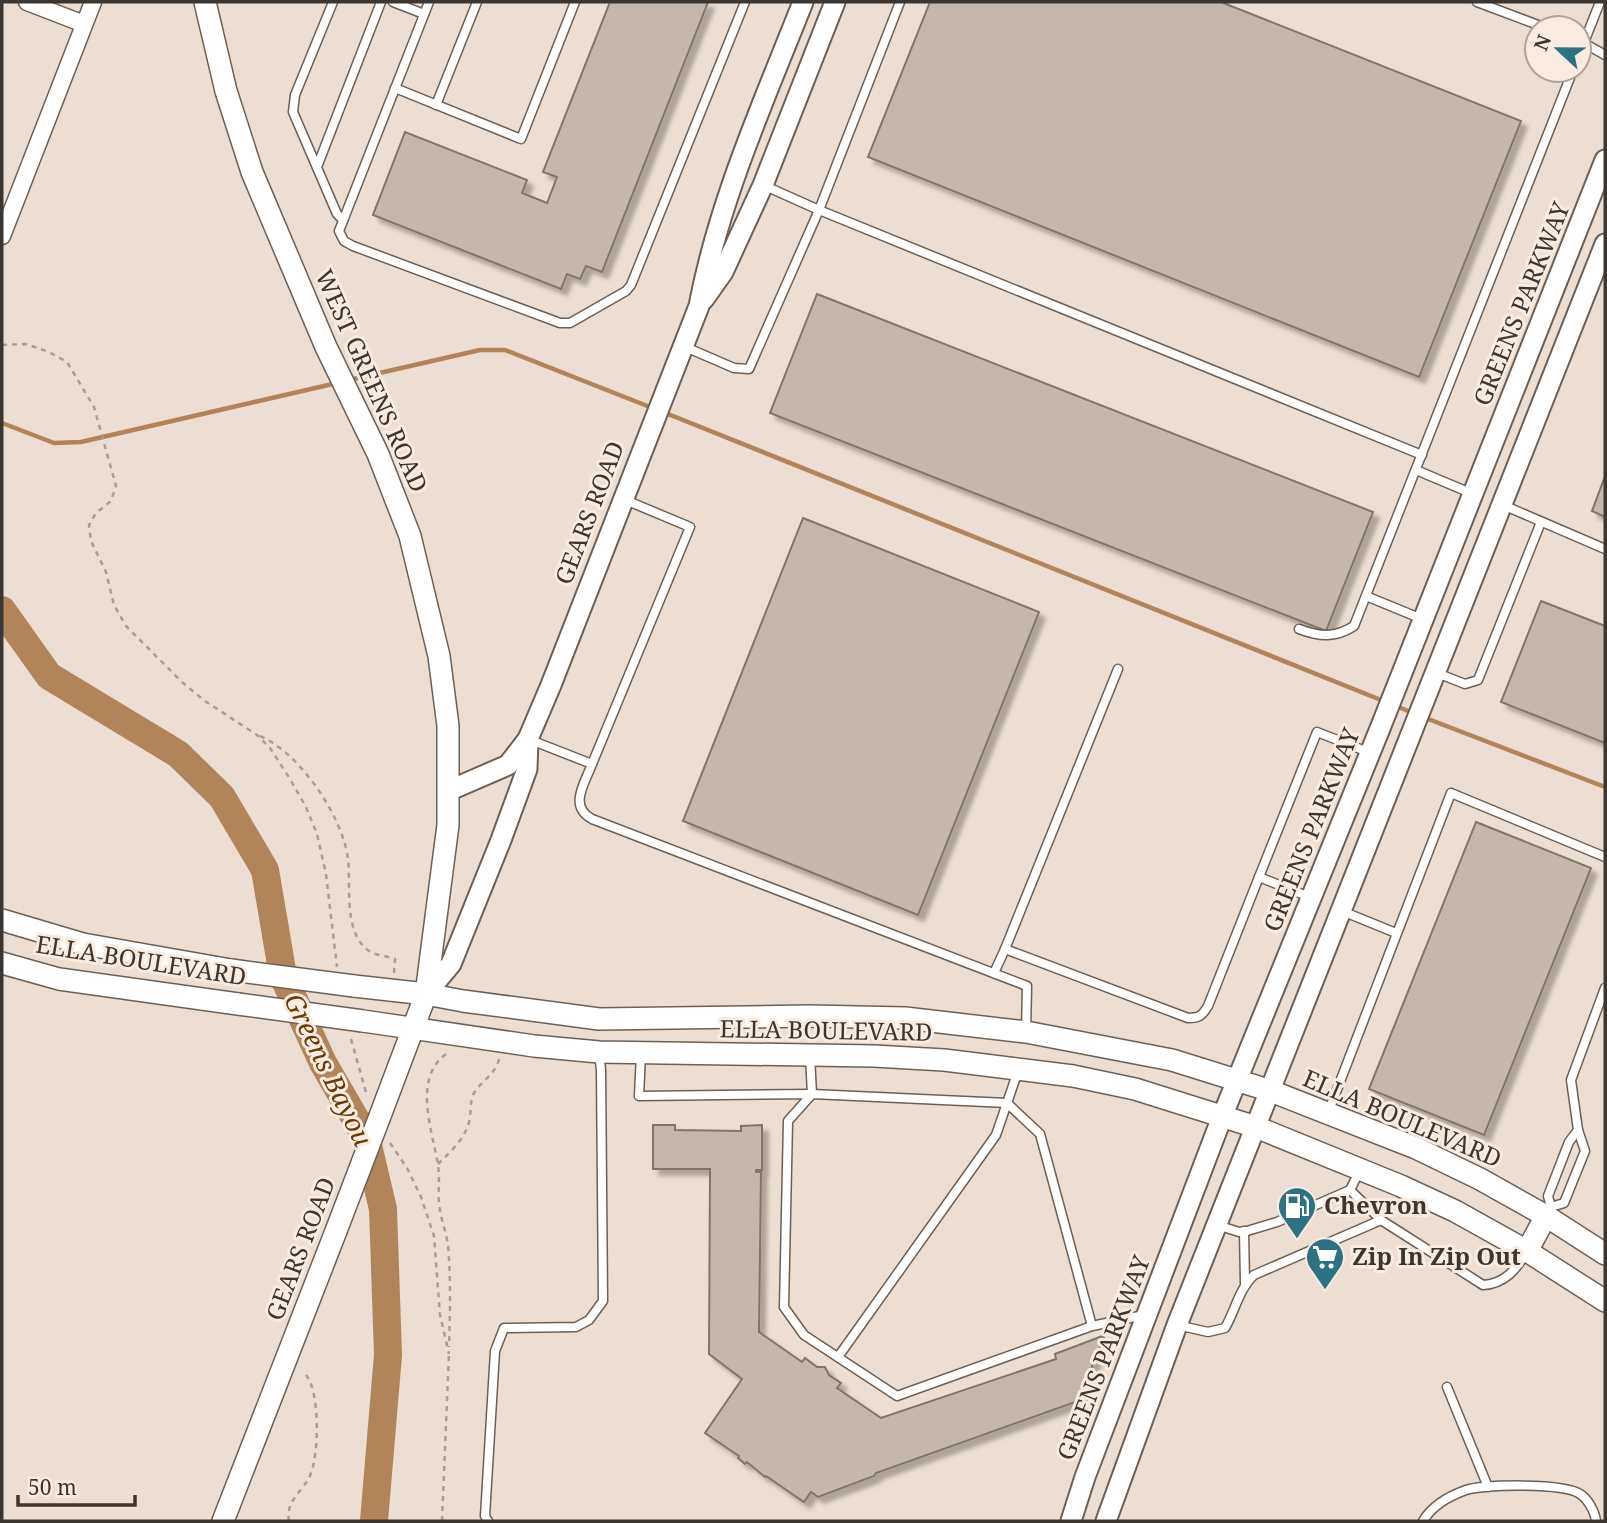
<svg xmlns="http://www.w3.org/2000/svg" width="1607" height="1523" font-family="'Noto Serif',serif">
  <defs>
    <filter id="shadow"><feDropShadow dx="6" dy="6" stdDeviation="2" flood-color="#0004"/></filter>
  </defs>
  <rect width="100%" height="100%" fill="#ecded2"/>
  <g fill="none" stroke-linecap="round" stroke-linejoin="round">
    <g stroke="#b28459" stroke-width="4.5">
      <path d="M 349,380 L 480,350 L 505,350 L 655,409"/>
      <path d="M 663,412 L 1386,702"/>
      <path d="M 2,423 L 54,443 L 81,442 L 337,383"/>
      <path d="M 1394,705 L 1415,714"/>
      <path d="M 1423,717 L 1605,787"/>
    </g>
    <path stroke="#b28459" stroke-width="28" d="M 2,610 L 49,676 L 178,754 L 222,797 L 265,870 L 283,976 L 323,1063 L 366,1137 L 383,1209 L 388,1355 L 374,1521"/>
  </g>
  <g fill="#c5b7ac" stroke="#81756a" stroke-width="2" filter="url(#shadow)">
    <path d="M 610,2 L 708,2 L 602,272 L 586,266 L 580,279 L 567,274 L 561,289 L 373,215 L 405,132 L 527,180 L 522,193 L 547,203 L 557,177 L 543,172 Z"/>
    <path d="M 930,2 L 1221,2 L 1521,121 L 1419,377 L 868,157 Z"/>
    <path d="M 817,294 L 1373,512 L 1326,631 L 770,413 Z"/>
    <path d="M 1605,476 L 1605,517 L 1592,511 Z"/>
    <path d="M 803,518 L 1039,612 L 918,915 L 683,821 Z"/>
    <path d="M 1541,601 L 1605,626 L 1605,743 L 1501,702 Z"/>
    <path d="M 1476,822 L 1591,868 L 1484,1135 L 1369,1089 Z"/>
    <path d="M 653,1125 L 675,1125 L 675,1130 L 741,1131 L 741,1126 L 762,1125 L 762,1170 L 756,1170 L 756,1172 L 761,1172 L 759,1332 L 802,1362 L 805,1358 L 817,1367 L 825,1367 L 829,1375 L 841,1383 L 837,1388 L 881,1418 L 1056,1359 L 1055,1354 L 1105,1335 L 1078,1401 L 876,1473 L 874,1476 L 818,1497 L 811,1492 L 804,1502 L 766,1476 L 765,1477 L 747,1462 L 745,1464 L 738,1458 L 739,1456 L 705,1433 L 742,1379 L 709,1354 L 710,1169 L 653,1169 Z"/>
  </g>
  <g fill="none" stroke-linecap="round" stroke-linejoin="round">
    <defs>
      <g id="service">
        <path d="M 333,2 L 295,95 L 293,112 L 337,214 L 343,220"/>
        <path d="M 393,2 L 424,14"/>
        <path d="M 429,2 L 339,231 L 344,241 L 353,246 L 560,323 L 570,323 L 626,291 L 631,285 L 745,2"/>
        <path d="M 1477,2 L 1546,28"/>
        <path d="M 1582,42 L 1605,55"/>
        <path d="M 1579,55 L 1600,2"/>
        <path d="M 395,88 L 521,139 L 575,2"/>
        <path d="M 436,105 L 477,2"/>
        <path d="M 317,167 L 381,2"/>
        <path d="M 763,185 L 819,210 L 1422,455"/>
        <path d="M 683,346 L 734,368 L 749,369 L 819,210 L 900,2"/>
        <path d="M 1416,470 L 1473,494"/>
        <path d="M 1503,505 L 1605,549"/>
        <path d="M 1366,596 L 1422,619"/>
        <path d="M 1299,629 C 1320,637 1335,638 1354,626 L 1573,70"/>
        <path d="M 1437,673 L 1465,684 L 1478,680 L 1541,522"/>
        <path d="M 528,739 L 592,764 C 585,783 568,806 592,819 L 1027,986 L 1026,1031"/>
        <path d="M 592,764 L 690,527 L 623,499"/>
        <path d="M 1259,877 L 1317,732 L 1368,752"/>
        <path d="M 1342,911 L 1396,933"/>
        <path d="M 1005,949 L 1118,669"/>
        <path d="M 994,973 L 1005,949 L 1188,1018 C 1199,1018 1202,1016 1208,1006 L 1259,877 L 1312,898"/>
        <path d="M 641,1054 L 639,1096 L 812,1094 L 1007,1103 L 1040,1134 L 1092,1326"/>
        <path d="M 810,1056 L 812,1094 L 788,1121 L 784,1307 L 804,1335 L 897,1396 L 1092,1326 L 1144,1315"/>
        <path d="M 1328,1113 L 1451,793 L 1605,857"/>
        <path d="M 1350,1190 L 1381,1220"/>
        <path d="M 1551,1207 L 1548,1196 L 1569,1142 L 1578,1130"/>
        <path d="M 1546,1215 L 1551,1207 L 1564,1203 L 1585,1151 L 1578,1130 L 1571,1080 L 1605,988"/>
        <path d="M 1217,1225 L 1239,1232 L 1247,1231 L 1277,1222 L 1350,1190 L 1360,1170"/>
        <path d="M 1244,1231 L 1245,1283"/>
        <path d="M 1177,1325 L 1208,1332 L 1225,1328 C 1235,1311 1239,1289 1254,1275 L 1381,1220 L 1483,1285 C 1504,1284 1516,1270 1526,1253"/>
        <path d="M 838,1357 L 996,1135 L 1018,1071"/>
        <path d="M 1447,1387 L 1488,1487"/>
        <path d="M 488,1521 L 485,1516 L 495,1351 L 504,1328 L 576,1327 L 589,1320 L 603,1301 L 601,1070 L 599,1052"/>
        <path d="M 1423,1521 C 1432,1506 1449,1496 1466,1490 C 1485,1484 1564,1483 1580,1494 C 1588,1499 1595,1512 1596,1521"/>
      </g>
      <g id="minor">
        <path d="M 27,2 L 84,24"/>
        <path d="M 2,236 L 93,2"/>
      </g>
      <g id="tertiary">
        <path d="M 704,299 L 723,272 L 763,185 L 835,2"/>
        <path d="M 448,791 L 508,765 L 528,739 L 551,685 L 699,306 C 719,200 764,101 803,2"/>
        <path d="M 426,994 L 451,964 L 501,840 L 527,769 L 528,739"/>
        <path d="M 1071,1521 L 1085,1477 L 1222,1117 L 1381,726 L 1605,160"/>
        <path d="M 1106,1521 L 1177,1325 L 1605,244"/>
      </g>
      <g id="secondary">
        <path d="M 205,2 L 226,91 L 252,172 L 326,347 L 378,454 L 410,536 L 439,656 L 448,726 L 448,825 L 426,994 L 380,1116"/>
        <path d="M 2,920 L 83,944 L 231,970"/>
        <path d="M 2,963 L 59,979 L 238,1004"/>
        <path d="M 354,986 L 426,994 L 463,1001 L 599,1019 L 810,1016 L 905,1018 L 1026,1032 L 1172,1060 L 1271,1091 L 1416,1148 L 1480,1179 L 1546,1216 L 1605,1254"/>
        <path d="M 363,1021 L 534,1046 L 599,1052 L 874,1056 L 944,1060 L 1073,1076 L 1135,1089 L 1256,1127 L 1401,1186 L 1455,1211 L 1527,1251 L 1605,1301"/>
        <path d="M 1527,1251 L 1546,1216"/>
        <path d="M 223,1521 L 336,1231"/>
      </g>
    </defs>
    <use href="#service" stroke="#6c6056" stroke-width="11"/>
    <use href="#minor" stroke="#6c6056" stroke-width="19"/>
    <use href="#tertiary" stroke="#6c6056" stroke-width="23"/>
    <use href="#secondary" stroke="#6c6056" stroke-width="24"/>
    <g stroke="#a99e95" stroke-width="2.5" stroke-dasharray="5 5" stroke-linecap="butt">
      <path d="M 2,345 L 26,344 L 49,352 L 67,362 L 94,407 L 116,486 L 111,501 L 96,513 L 89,525 L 91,541 L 106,572 L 114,605 L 126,626 L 183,683 L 205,701 L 257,735 L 270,748 L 290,779 L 306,807 L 317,834 L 326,874 L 337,967"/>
      <path d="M 260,736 C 300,753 343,817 348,859 C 351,886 343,933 369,951 C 375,955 387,956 395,959 L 394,973"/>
      <path d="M 351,1039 L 367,1096"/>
      <path d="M 446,1054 C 412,1079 433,1132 438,1165 C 440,1178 438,1190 439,1203 C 440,1217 446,1231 448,1245 C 451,1279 450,1313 449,1347"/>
      <path d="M 390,1143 L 407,1168 L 421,1197 L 434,1236 L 440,1315 L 449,1354"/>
      <path d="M 438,1164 C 449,1153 463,1141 468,1125 C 472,1115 469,1102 474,1093 C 482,1080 496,1074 499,1059"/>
      <path d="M 289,1521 C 285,1499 305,1491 311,1473 C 319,1452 320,1392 306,1375"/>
      <path d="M 442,1521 L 449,1353"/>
    </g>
    <use href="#service" stroke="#fff" stroke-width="8"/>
    <use href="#minor" stroke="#fff" stroke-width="16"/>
    <use href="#tertiary" stroke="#fff" stroke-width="19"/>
    <use href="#secondary" stroke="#fff" stroke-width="21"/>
    <defs>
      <g id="secondary-bridge">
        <path d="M 231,970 L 354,986"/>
        <path d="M 238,1004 L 363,1021"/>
        <path d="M 336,1231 L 380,1116"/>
      </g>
    </defs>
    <use href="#secondary-bridge" stroke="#6c6056" stroke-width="24" stroke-linecap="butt"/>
    <use href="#secondary-bridge" stroke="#fff" stroke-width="21"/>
  </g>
  <defs>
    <symbol id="fuel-pin" viewBox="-11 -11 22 30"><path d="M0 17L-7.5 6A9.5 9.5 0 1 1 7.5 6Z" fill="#2d7280" stroke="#f9ebdf"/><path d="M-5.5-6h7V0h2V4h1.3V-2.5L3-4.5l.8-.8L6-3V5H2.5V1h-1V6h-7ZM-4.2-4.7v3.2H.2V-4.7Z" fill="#fff"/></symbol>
    <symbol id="supermarket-pin" viewBox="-11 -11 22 30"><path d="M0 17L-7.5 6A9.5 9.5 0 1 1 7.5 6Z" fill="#2d7280" stroke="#f9ebdf"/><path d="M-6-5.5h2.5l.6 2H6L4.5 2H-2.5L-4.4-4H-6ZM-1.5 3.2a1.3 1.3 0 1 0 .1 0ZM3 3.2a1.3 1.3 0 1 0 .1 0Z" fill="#fff"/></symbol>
  </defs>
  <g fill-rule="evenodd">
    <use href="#fuel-pin" x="1275" y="1184" width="44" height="60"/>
    <use href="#supermarket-pin" x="1303" y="1235" width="44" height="60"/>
  </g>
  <g text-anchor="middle" stroke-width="6" stroke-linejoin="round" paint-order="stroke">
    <g font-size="24" fill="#3b3631" stroke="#f9ebdf">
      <text transform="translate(1522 304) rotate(-68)" y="8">GREENS PARKWAY</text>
      <text transform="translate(371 381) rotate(66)" y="8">WEST GREENS ROAD</text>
      <text transform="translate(590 513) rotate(-69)" y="8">GEARS ROAD</text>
      <text transform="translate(1312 830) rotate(-68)" y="8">GREENS PARKWAY</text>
      <text transform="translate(141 961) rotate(9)" y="8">ELLA BOULEVARD</text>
      <text transform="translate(826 1031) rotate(1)" y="8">ELLA BOULEVARD</text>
      <text transform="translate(1402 1119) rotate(23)" y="8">ELLA BOULEVARD</text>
      <text transform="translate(301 1249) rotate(-69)" y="8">GEARS ROAD</text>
      <text transform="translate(1104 1358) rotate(-69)" y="8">GREENS PARKWAY</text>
    </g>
    <g font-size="24" font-weight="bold" fill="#3b3631" stroke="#f9ebdf" text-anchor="start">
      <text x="1324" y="1214">Chevron</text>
      <text x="1352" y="1265">Zip In Zip Out</text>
    </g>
    <g font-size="26" font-style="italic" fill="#683b03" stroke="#f9ebdf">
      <text transform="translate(328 1070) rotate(64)" y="9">Greens Bayou</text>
    </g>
  </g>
  <rect width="1607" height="1523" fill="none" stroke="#3b3631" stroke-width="7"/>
  <g transform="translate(1558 49) rotate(292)"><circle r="33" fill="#f9ebdf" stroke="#ada399" stroke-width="2"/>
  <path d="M0-5L12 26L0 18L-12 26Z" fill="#2d7280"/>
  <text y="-10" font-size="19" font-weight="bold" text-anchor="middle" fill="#3b3631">N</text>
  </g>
  <path d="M18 1495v10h117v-10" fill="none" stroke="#3b3631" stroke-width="3.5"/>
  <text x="28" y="1495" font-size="21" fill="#3b3631" stroke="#f9ebdf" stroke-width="5" paint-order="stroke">50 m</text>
</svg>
